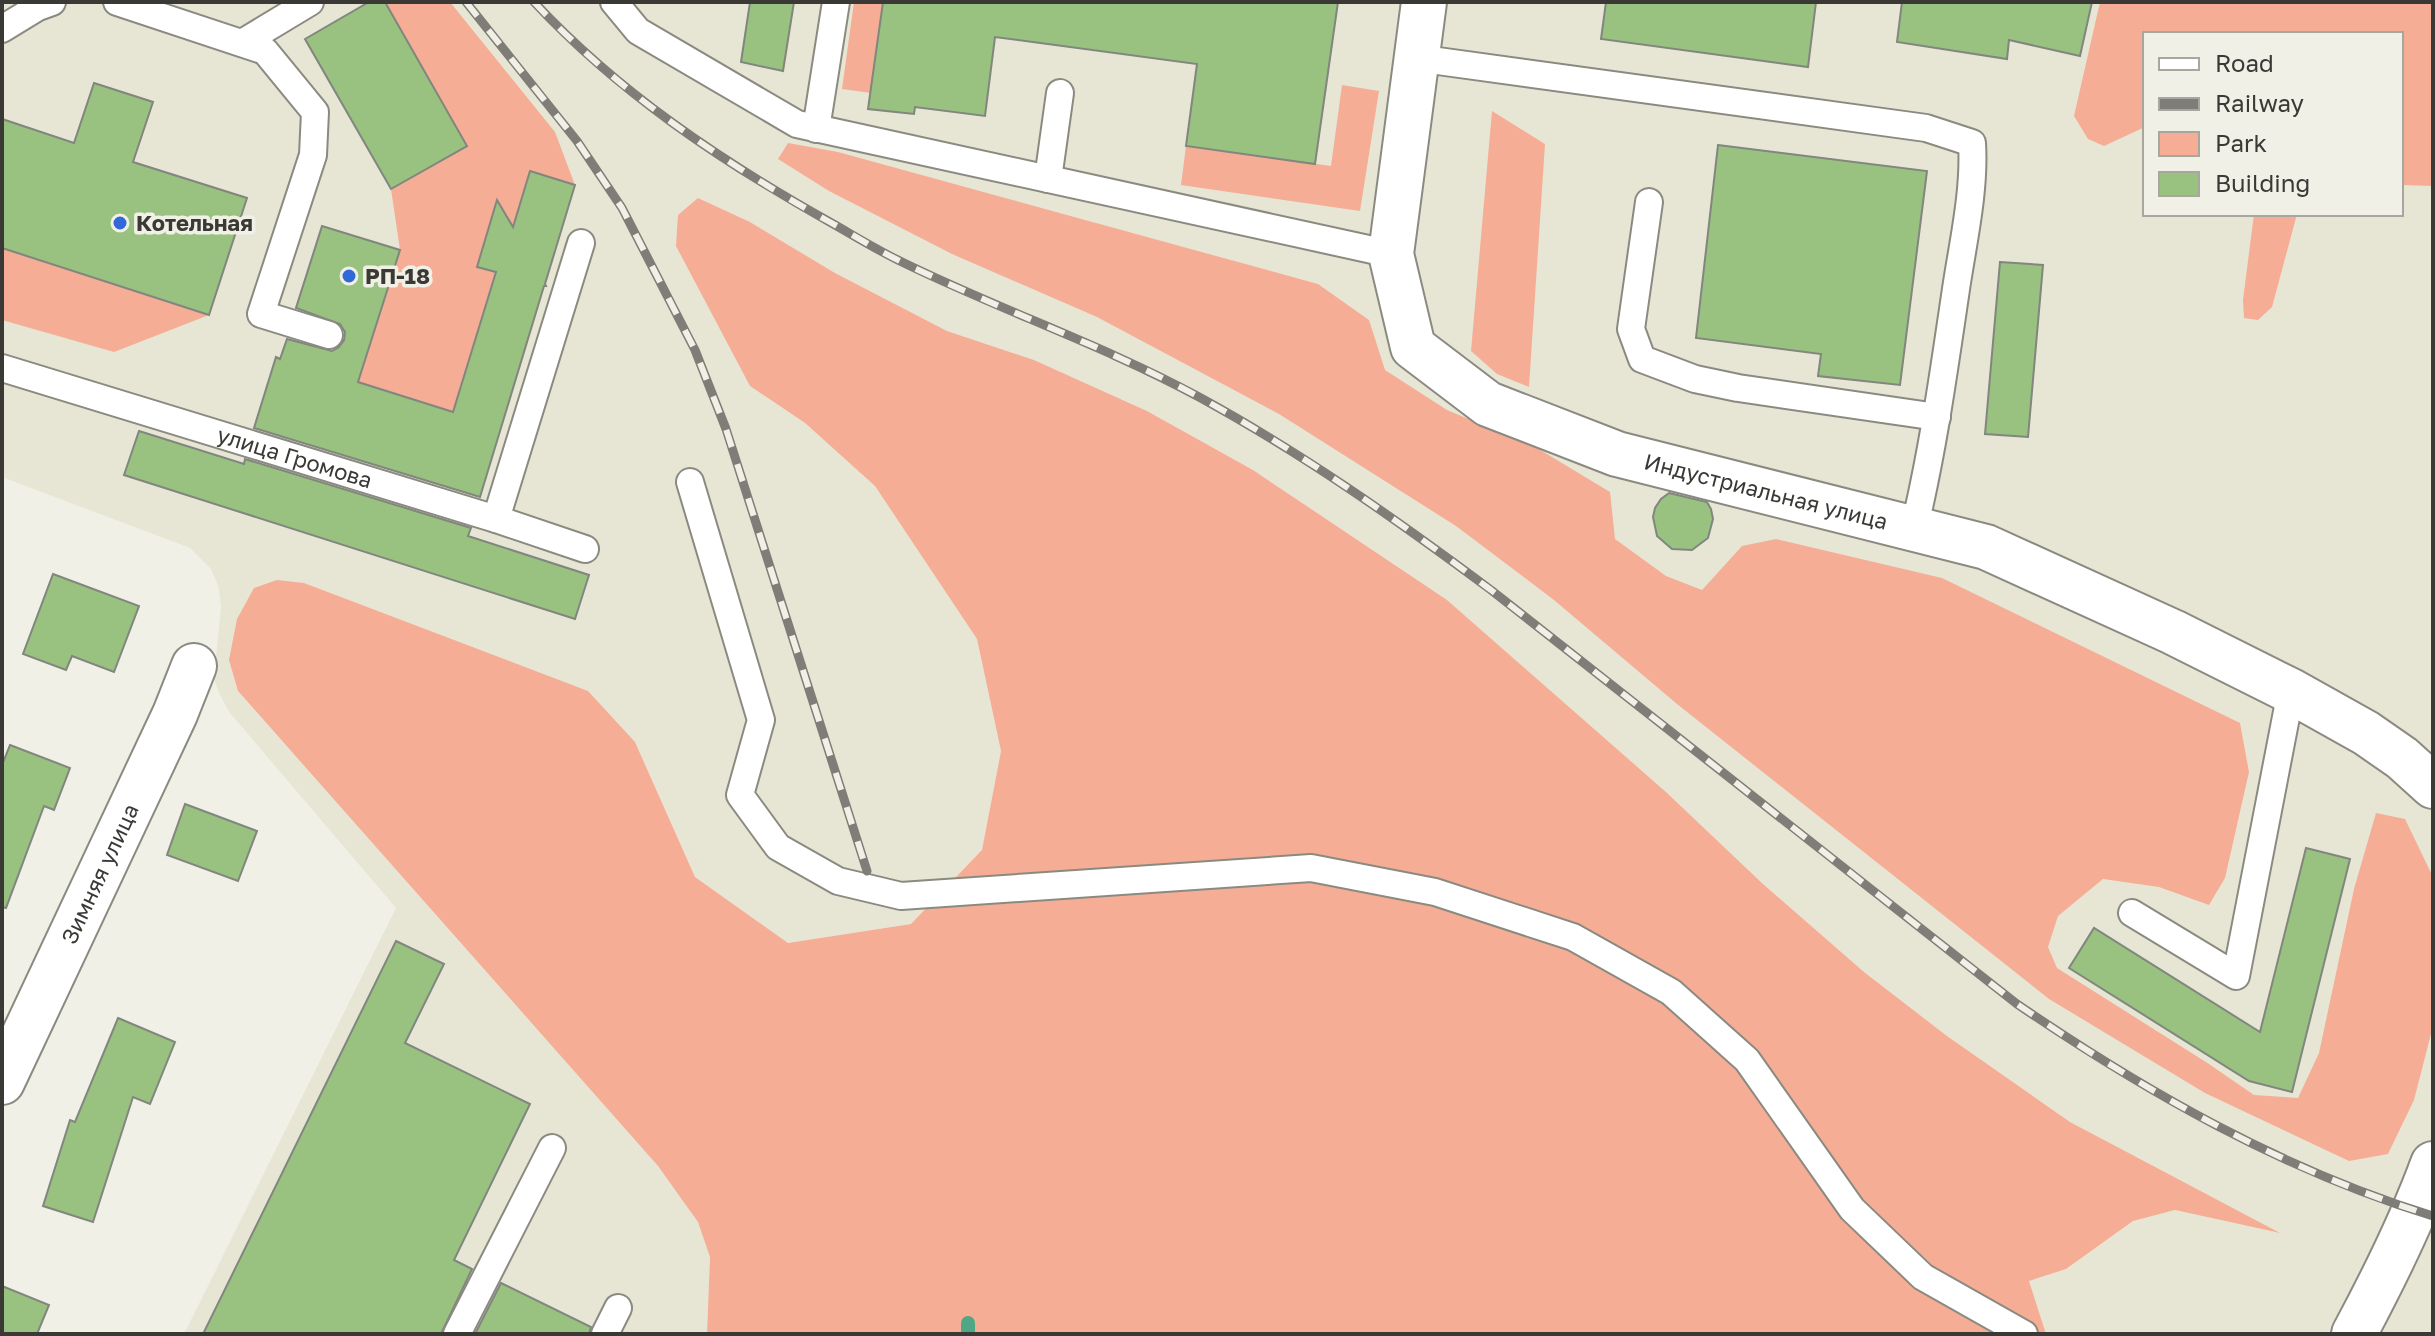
<svg xmlns="http://www.w3.org/2000/svg" width="2435" height="1336" font-family="'Golos Text',sans-serif">
  <rect width="100%" height="100%" fill="#f1f0e6"/>
  <path fill="#e7e6d5" fill-rule="evenodd" d="M 2,2 L 2433,2 L 2433,1334 L 2046,1334 L 2029,1281 L 2066,1269 L 2133,1221 L 2175,1210 L 2275,1232 L 2070,1122 L 1947,1036 L 1864,972 L 1763,884 L 1666,792 L 1447,600 L 1253,470 L 1147,411 L 1034,360 L 947,331 L 835,273 L 750,222 L 698,198 L 750,386 L 805,423 L 875,486 L 977,639 L 1001,751 L 982,851 L 911,924 L 788,943 L 695,877 L 635,742 L 238,691 L 658,1166 L 699,1222 L 710,1257 L 707,1334 L 184,1334 L 396,908 L 230,713 L 220,695 L 214,679 L 221,606 L 218,585 L 211,569 L 190,548 L 2,477 ZM 2145,34 L 2401,34 L 2401,214 L 2145,214 Z"/>
  <g fill="#f5ad96">
    <path d="M 385,2 L 450,2 L 555,132 L 575,185 L 530,171 L 513,225 L 492,219 L 477,267 L 496,272 L 453,412 L 333,374 L 350,318 L 400,250 L 391,189 L 467,146 Z"/>
    <path d="M 854,2 L 883,2 L 871,93 L 842,89 Z"/>
    <path d="M 2100,2 L 2433,2 L 2433,186 L 2401,185 L 2401,34 L 2145,34 L 2145,127 L 2104,146 L 2088,139 L 2074,116 Z"/>
    <path d="M 1342,85 L 1379,91 L 1360,211 L 1181,185 L 1186,146 L 1331,166 Z"/>
    <path d="M 1492,111 L 1545,144 L 1529,387 L 1497,374 L 1471,351 Z"/>
    <path d="M 788,143 L 838,152 L 1318,284 L 1369,320 L 1385,370 L 1447,410 L 1537,448 L 1610,492 L 1615,539 L 1666,576 L 1702,590 L 1742,546 L 1776,539 L 1942,578 L 2240,723 L 2249,772 L 2225,878 L 2209,905 L 2159,887 L 2103,879 L 2058,916 L 2048,947 L 2057,968 L 2209,1064 L 2254,1095 L 2298,1098 L 2319,1053 L 2354,889 L 2376,813 L 2405,819 L 2433,877 L 2433,1026 L 2414,1100 L 2388,1154 L 2349,1161 L 2205,1093 L 2049,999 L 1677,704 L 1554,600 L 1456,526 L 1279,414 L 1097,317 L 952,254 L 829,191 L 778,159 Z"/>
    <path d="M 698,198 L 750,222 L 835,273 L 947,331 L 1034,360 L 1147,411 L 1253,470 L 1447,600 L 1666,792 L 1763,884 L 1864,972 L 1947,1036 L 2070,1122 L 2280,1233 L 2175,1210 L 2133,1221 L 2066,1269 L 2029,1281 L 2046,1334 L 707,1334 L 710,1257 L 698,1222 L 658,1166 L 238,691 L 229,660 L 237,619 L 254,588 L 277,580 L 304,583 L 588,691 L 635,742 L 695,877 L 788,943 L 911,924 L 982,850 L 1001,751 L 977,639 L 875,486 L 805,423 L 750,386 L 676,246 L 678,215 Z"/>
    <path d="M 2254,214 L 2297,214 L 2272,307 L 2258,320 L 2244,318 L 2243,300 Z"/>
    <path d="M 2,248 L 209,315 L 114,352 L 2,320 Z"/>
  </g>
  <g fill="none" stroke-linecap="round" stroke-linejoin="round">
    <path stroke="#4fa785" stroke-width="14" d="M 968,1334 L 968,1323"/>
  </g>
  <g fill="#99c180" stroke="#81867e" stroke-width="2">
    <path d="M 369,2 L 385,2 L 467,146 L 391,189 L 305,39 Z"/>
    <path d="M 750,2 L 794,2 L 783,71 L 741,62 Z"/>
    <path d="M 883,2 L 1338,2 L 1315,164 L 1186,146 L 1197,64 L 995,37 L 985,116 L 915,107 L 914,114 L 868,109 Z"/>
    <path d="M 1606,2 L 1816,2 L 1808,67 L 1601,39 Z"/>
    <path d="M 1902,2 L 2092,2 L 2080,56 L 2009,40 L 2007,59 L 1897,42 Z"/>
    <path d="M 94,83 L 153,102 L 133,162 L 247,198 L 209,315 L 2,248 L 2,119 L 74,143 Z"/>
    <path d="M 1718,145 L 1927,171 L 1900,385 L 1818,376 L 1821,354 L 1696,338 Z"/>
    <path d="M 530,171 L 575,185 L 545,284 L 546,286 L 544,286 L 480,497 L 254,428 L 276,357 L 280,359 L 287,339 L 332,351 L 339,347 L 344,340 L 345,332 L 340,324 L 296,308 L 322,226 L 400,250 L 358,382 L 453,412 L 496,272 L 477,267 L 497,200 L 513,227 Z"/>
    <path d="M 2000,262 L 2043,265 L 2028,437 L 1985,434 Z"/>
    <path d="M 139,431 L 244,464 L 245,459 L 471,528 L 468,536 L 589,575 L 575,619 L 124,475 Z"/>
    <path d="M 1669,493 L 1707,502 L 1711,509 L 1713,519 L 1708,538 L 1692,550 L 1672,549 L 1657,536 L 1653,517 L 1655,508 L 1661,499 Z"/>
    <path d="M 53,574 L 139,606 L 114,672 L 72,656 L 66,670 L 23,654 Z"/>
    <path d="M 10,745 L 70,768 L 54,810 L 44,806 L 6,908 L 2,907 L 2,765 Z"/>
    <path d="M 185,804 L 257,831 L 238,881 L 167,855 Z"/>
    <path d="M 2306,848 L 2350,859 L 2292,1092 L 2249,1081 L 2069,968 L 2094,928 L 2260,1032 Z"/>
    <path d="M 396,941 L 444,964 L 405,1043 L 530,1104 L 454,1260 L 472,1269 L 441,1334 L 203,1334 Z"/>
    <path d="M 118,1018 L 175,1042 L 150,1104 L 133,1097 L 93,1222 L 43,1206 L 70,1120 L 75,1122 Z"/>
    <path d="M 501,1283 L 591,1327 L 589,1334 L 475,1334 Z"/>
    <path d="M 2,1286 L 49,1305 L 37,1334 L 2,1334 Z"/>
  </g>
  <g fill="none" stroke-linecap="round" stroke-linejoin="round">
    <defs>
      <g id="lane">
        <path d="M 117,2 L 265,51 L 315,112 L 313,155 L 261,314 L 329,335"/>
        <path d="M 614,2 L 638,31 L 797,124 L 1391,254"/>
        <path d="M 2,29 L 38,7 L 52,2"/>
        <path d="M 242,43 L 310,2"/>
        <path d="M 1416,58 L 1926,128 L 1972,143 C 1975,191 1963,242 1956,289 C 1944,370 1933,450 1914,529"/>
        <path d="M 816,129 L 836,2"/>
        <path d="M 1048,179 L 1060,93"/>
        <path d="M 1649,202 L 1631,329 L 1642,359 L 1695,379 L 1738,388 L 1937,417"/>
        <path id="s1" d="M 2,368 L 496,519 L 585,549"/>
        <path d="M 690,482 L 761,720 L 740,795 L 778,847 L 838,881 L 901,896 L 1311,868 L 1435,892 L 1573,937 L 1671,992 L 1747,1060 L 1852,1209 L 1923,1277 L 2024,1334"/>
        <path d="M 496,519 L 581,243"/>
        <path d="M 2132,913 L 2236,976 L 2291,691"/>
        <path d="M 457,1334 L 552,1148"/>
        <path d="M 605,1334 L 618,1308"/>
      </g>
      <g id="street">
        <path id="s2" d="M 1424,2 L 1391,254 L 1413,347 L 1488,404 L 1617,454 L 1986,547 L 2173,632 L 2291,691 L 2366,733 L 2402,758 L 2433,786"/>
        <path id="s3" d="M 2,1082 L 175,714 L 194,666"/>
        <path d="M 2354,1334 C 2384,1278 2411,1224 2433,1164"/>
      </g>
    </defs>
    <use href="#lane" stroke="#8b8a81" stroke-width="30"/>
    <use href="#street" stroke="#8b8a81" stroke-width="48"/>
    <use href="#lane" stroke="#fff" stroke-width="26"/>
    <use href="#street" stroke="#fff" stroke-width="44"/>
    <defs>
      <g id="rail">
        <path d="M 466,2 L 577,141 L 622,208 L 695,350 L 726,429 L 867,871"/>
        <path d="M 534,2 C 618,92 721,161 828,221 C 853,235 877,250 902,262 C 1000,310 1103,345 1199,397 C 1302,453 1397,520 1491,590 L 2017,1004 C 2146,1092 2283,1170 2433,1216"/>
      </g>
    </defs>
    <use href="#rail" stroke="#7e7d77" stroke-width="9"/>
    <use href="#rail" stroke="#f1f0e6" stroke-width="6" stroke-dasharray="18" stroke-linecap="butt"/>
  </g>
  <g fill="#316ad8" stroke="#f1f0e6" stroke-width="3">
    <circle cx="120" cy="223" r="8"/>
    <circle cx="349" cy="276" r="8"/>
  </g>
  <g text-anchor="middle" stroke-width="7" stroke-linejoin="round" paint-order="stroke">
    <g font-size="22" font-weight="bold" fill="#3a3935" stroke="#f1f0e6" text-anchor="start">
      <text x="136" y="231">Котельная</text>
      <text x="365" y="284">РП-18</text>
    </g>
    <g font-size="22" fill="#3a3935" stroke="#f1f0e6">
      <text dy="8" stroke="none"><textPath href="#s1" startOffset="306">улица Громова</textPath></text>
      <text dy="8" stroke="none"><textPath href="#s2" startOffset="736">Индустриальная улица</textPath></text>
      <text dy="8" stroke="none"><textPath href="#s3" startOffset="230">Зимняя улица</textPath></text>
    </g>
  </g>
  <rect width="2435" height="1336" fill="none" stroke="#3a3935" stroke-width="8"/>
  <rect x="2143" y="32" width="260" height="184" fill="#f1f0e6" stroke="#a8a79f" stroke-width="2"/>
  <rect x="2159" y="58" width="40" height="12" fill="#ffffff" stroke="#a8a79f" stroke-width="2"/>
  <text x="2215" y="72" font-size="24" fill="#3a3935">Road</text>
  <rect x="2159" y="98" width="40" height="12" fill="#7e7d77" stroke="#a8a79f" stroke-width="2"/>
  <text x="2215" y="112" font-size="24" fill="#3a3935">Railway</text>
  <rect x="2159" y="132" width="40" height="24" fill="#f5ad96" stroke="#a8a79f" stroke-width="2"/>
  <text x="2215" y="152" font-size="24" fill="#3a3935">Park</text>
  <rect x="2159" y="172" width="40" height="24" fill="#99c180" stroke="#a8a79f" stroke-width="2"/>
  <text x="2215" y="192" font-size="24" fill="#3a3935">Building</text>
</svg>
